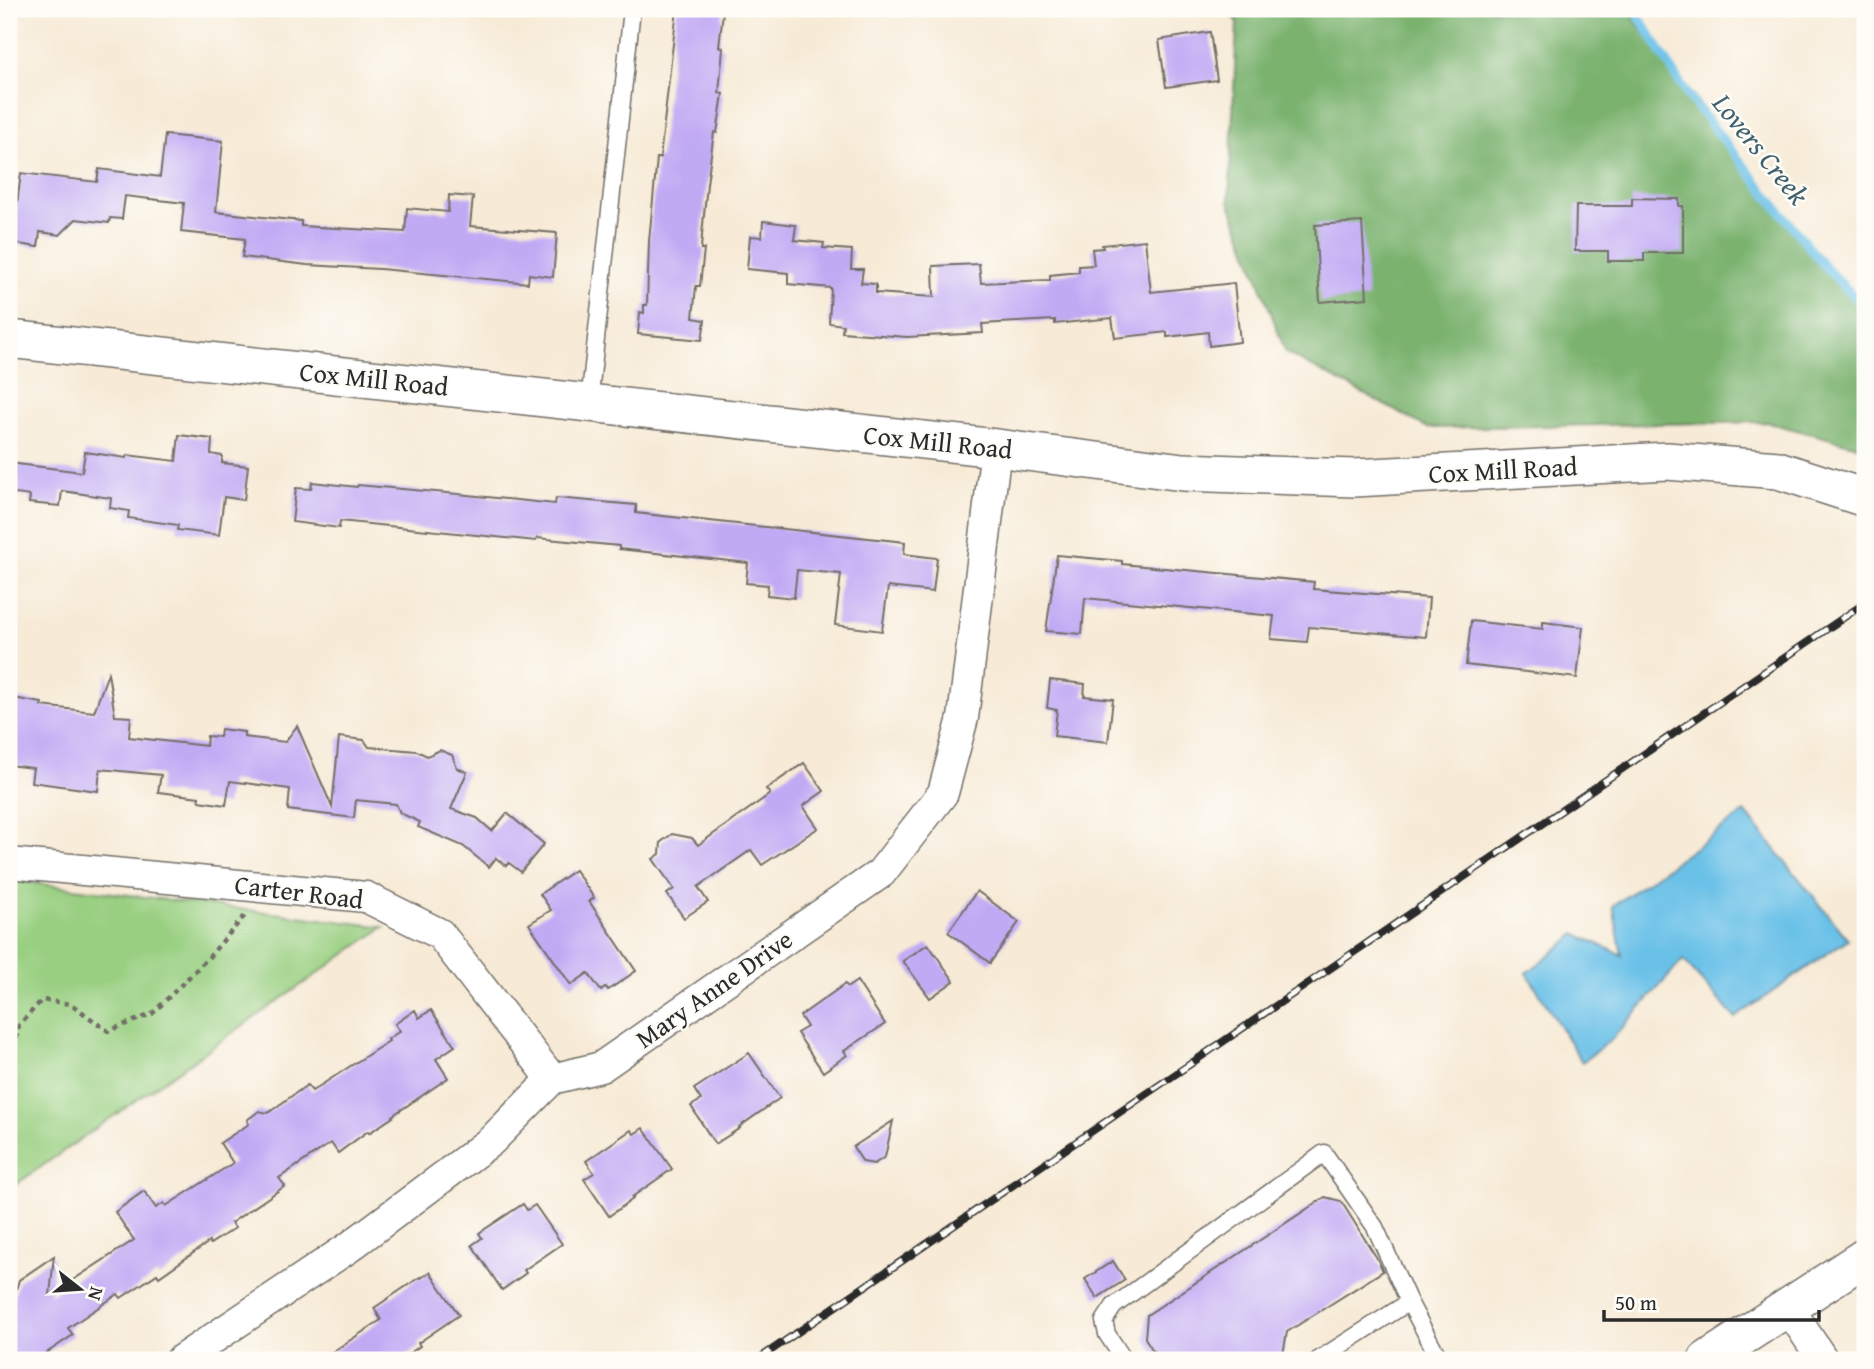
<svg xmlns="http://www.w3.org/2000/svg" width="1874" height="1369" font-family="'Gentium Book Plus',serif">
  <rect width="100%" height="100%" fill="#fdfcf7"/>
  <filter id="ink" filterUnits="userSpaceOnUse"><feTurbulence type="fractalNoise" baseFrequency=".0143" numOctaves="2"/><feDisplacementMap in="SourceGraphic" scale="14" xChannelSelector="R" yChannelSelector="G"/><feConvolveMatrix kernelMatrix="1 2 1 2 8 2 1 2 1" color-interpolation-filters="sRGB"/></filter>
  <filter id="wash" filterUnits="userSpaceOnUse"><feTurbulence type="fractalNoise" baseFrequency=".00686" numOctaves="4" result="noise"/><feDisplacementMap in="SourceGraphic" scale="28" xChannelSelector="R" yChannelSelector="G"/><feGaussianBlur stdDeviation="1.57" result="paint"/><feColorMatrix in="noise" values="0 0 0 0 0 0 0 0 0 0 0 0 0 0 0 0 0 1.4 0 .05"/><feComposite in="paint" operator="in"/></filter>
  <g filter="url(#wash)">
    <rect width="100%" height="100%" fill="#f7ead6"/>
    <path fill="#98cf80" stroke="#627d56" stroke-width="2" d="M 9,880 L 384,927 L 9,1189 Z"/>
    <path fill="#7ab26e" stroke="#526e4c" stroke-width="2" d="M 1225,9 L 1626,9 L 1824,266 L 1865,307 L 1865,448 L 1766,422 L 1428,428 L 1286,353 L 1229,201 L 1237,21 Z"/>
    <path fill="#6bc1e8" stroke="#4b768a" stroke-width="2" d="M 1745,812 L 1848,939 L 1735,1018 L 1683,960 L 1613,1038 L 1582,1062 L 1527,973 L 1576,934 L 1622,955 L 1613,906 Z"/>
    <g fill="none" stroke-linecap="round" stroke-linejoin="round">
      <path stroke="#6bc1e8" stroke-width="9" d="M 1634,9 L 1689,97 L 1824,266 L 1865,308"/>
    </g>
    <g id="blocks">
      <g fill="#c1aaf4">
        <path d="M 677,9 L 699,9 L 723,12 L 719,47 L 723,48 L 719,93 L 723,94 L 717,133 L 714,132 L 707,184 L 702,235 L 701,249 L 704,249 L 700,286 L 696,286 L 693,318 L 705,320 L 702,340 L 638,334 L 640,312 L 644,313 L 644,305 L 647,305 L 649,241 L 657,158 L 660,158 Z"/>
        <path d="M 1210,32 L 1217,80 L 1166,87 L 1159,40 Z"/>
        <path d="M 165,135 L 223,141 L 216,212 L 301,221 L 301,226 L 405,232 L 407,208 L 448,212 L 449,195 L 473,197 L 470,226 L 557,233 L 553,277 L 529,274 L 528,283 L 380,269 L 307,265 L 242,257 L 245,239 L 181,232 L 184,203 L 125,196 L 122,219 L 110,218 L 109,223 L 76,219 L 60,235 L 40,232 L 38,247 L 12,243 L 21,173 L 97,182 L 99,169 L 160,177 Z"/>
        <path d="M 1632,198 L 1679,199 L 1679,206 L 1683,206 L 1683,253 L 1644,253 L 1644,261 L 1608,261 L 1608,251 L 1575,251 L 1576,206 L 1632,206 Z"/>
        <path d="M 763,221 L 796,225 L 794,240 L 824,243 L 823,248 L 852,250 L 851,269 L 863,269 L 861,283 L 876,284 L 876,293 L 934,297 L 933,266 L 979,264 L 981,283 L 1050,280 L 1050,275 L 1079,272 L 1079,266 L 1094,265 L 1092,249 L 1103,248 L 1102,245 L 1145,240 L 1151,292 L 1234,283 L 1240,342 L 1209,346 L 1208,332 L 1167,337 L 1167,332 L 1115,338 L 1112,318 L 1055,324 L 1055,320 L 982,324 L 983,333 L 907,337 L 842,332 L 843,325 L 829,323 L 831,288 L 788,284 L 788,273 L 747,269 L 750,236 L 762,237 Z"/>
        <path d="M 1362,222 L 1367,298 L 1320,302 L 1315,225 Z"/>
        <path d="M 179,435 L 212,439 L 211,454 L 222,456 L 222,463 L 248,466 L 244,500 L 224,497 L 219,535 L 177,530 L 178,525 L 128,518 L 129,511 L 110,508 L 111,498 L 62,491 L 60,506 L 29,503 L 30,496 L 9,493 L 9,463 L 82,472 L 85,452 L 126,458 L 127,455 L 176,461 Z"/>
        <path d="M 312,482 L 357,487 L 358,485 L 458,494 L 555,504 L 556,498 L 636,505 L 636,513 L 905,542 L 904,554 L 937,558 L 933,592 L 888,587 L 882,631 L 835,625 L 841,574 L 797,570 L 794,598 L 767,595 L 768,585 L 746,583 L 748,563 L 619,549 L 619,546 L 537,538 L 536,541 L 340,521 L 339,528 L 292,522 L 296,488 L 311,489 Z"/>
        <path d="M 1057,555 L 1122,561 L 1122,564 L 1314,582 L 1313,589 L 1429,598 L 1426,637 L 1309,627 L 1307,642 L 1271,639 L 1274,616 L 1085,598 L 1082,634 L 1046,631 Z"/>
        <path d="M 1471,621 L 1543,629 L 1543,622 L 1583,627 L 1577,678 L 1466,665 Z"/>
        <path d="M 108,673 L 115,716 L 131,717 L 129,737 L 206,746 L 207,736 L 220,737 L 221,729 L 244,732 L 244,737 L 285,742 L 297,726 L 332,807 L 339,737 L 364,740 L 369,747 L 417,751 L 427,756 L 440,750 L 452,755 L 457,768 L 467,772 L 451,809 L 477,818 L 492,831 L 507,813 L 544,844 L 521,872 L 509,863 L 506,866 L 496,858 L 489,867 L 463,846 L 418,827 L 420,822 L 400,813 L 396,804 L 356,800 L 354,818 L 288,810 L 290,789 L 230,781 L 226,805 L 199,801 L 199,797 L 158,792 L 161,775 L 100,769 L 98,791 L 31,782 L 33,768 L 9,765 L 9,734 L 13,698 L 42,703 L 41,706 L 94,712 Z"/>
        <path d="M 1050,680 L 1085,684 L 1084,696 L 1113,699 L 1108,742 L 1054,736 L 1057,710 L 1047,708 Z"/>
        <path d="M 804,763 L 824,791 L 803,806 L 818,828 L 762,865 L 751,850 L 698,887 L 708,902 L 684,918 L 667,894 L 674,889 L 653,859 L 660,854 L 661,842 L 672,834 L 692,838 L 698,845 L 770,794 L 766,789 Z"/>
        <path d="M 575,870 L 594,898 L 589,901 L 636,971 L 608,990 L 606,987 L 601,991 L 588,973 L 571,985 L 529,924 L 551,910 L 540,894 Z"/>
        <path d="M 977,891 L 1019,922 L 990,963 L 948,932 Z"/>
        <path d="M 928,944 L 954,981 L 930,998 L 903,961 Z"/>
        <path d="M 857,981 L 885,1024 L 844,1051 L 847,1055 L 823,1072 L 797,1033 L 807,1027 L 800,1016 L 845,984 L 848,987 Z"/>
        <path d="M 415,1010 L 419,1018 L 431,1010 L 455,1046 L 436,1059 L 448,1078 L 392,1116 L 393,1117 L 369,1133 L 368,1131 L 338,1153 L 331,1143 L 279,1178 L 285,1186 L 231,1223 L 235,1228 L 210,1244 L 209,1242 L 159,1277 L 157,1274 L 121,1298 L 118,1294 L 68,1328 L 73,1335 L 36,1360 L 9,1360 L 9,1313 L 19,1280 L 54,1256 L 50,1295 L 134,1240 L 115,1212 L 144,1191 L 156,1208 L 164,1203 L 166,1206 L 233,1163 L 220,1143 L 249,1124 L 247,1120 L 259,1111 L 268,1113 L 307,1085 L 312,1091 L 389,1041 L 388,1039 L 400,1031 L 395,1024 Z"/>
        <path d="M 749,1053 L 780,1098 L 739,1127 L 740,1128 L 715,1144 L 691,1106 L 701,1100 L 694,1089 Z"/>
        <path d="M 893,1121 L 885,1157 L 874,1164 L 863,1162 L 853,1147 Z"/>
        <path d="M 643,1128 L 672,1169 L 632,1197 L 633,1199 L 609,1216 L 584,1179 L 594,1173 L 586,1161 L 631,1130 L 634,1134 Z"/>
        <path d="M 1325,1197 L 1341,1201 L 1378,1260 L 1383,1271 L 1287,1332 L 1282,1360 L 1159,1360 L 1145,1338 L 1147,1315 Z"/>
        <path d="M 523,1204 L 527,1210 L 535,1205 L 562,1244 L 524,1270 L 526,1273 L 502,1290 L 472,1245 L 482,1238 L 479,1233 Z"/>
        <path d="M 1113,1261 L 1125,1280 L 1097,1298 L 1085,1279 Z"/>
        <path d="M 430,1272 L 459,1315 L 418,1343 L 420,1346 L 400,1360 L 320,1360 L 381,1320 L 374,1308 L 420,1277 L 421,1278 Z"/>
      </g>
    </g>
  </g>
  <g filter="url(#ink)">
    <use href="#blocks" fill-opacity="0" stroke="#726e67" stroke-width="2"/>
    <g fill="none" stroke-linecap="round" stroke-linejoin="round">
      <defs>
        <g id="service">
          <path d="M 589,403 L 632,9"/>
          <path d="M 1124,1360 L 1107,1334 L 1104,1321 L 1114,1306 L 1324,1153 L 1375,1227 L 1409,1302"/>
          <path d="M 1318,1360 L 1409,1302 L 1440,1360"/>
        </g>
        <g id="minor">
          <path d="M 9,863 L 366,897 L 440,934 L 552,1079"/>
          <path d="M 1788,1307 L 1823,1360"/>
          <path d="M 181,1360 L 348,1248 L 491,1141 L 552,1079 L 601,1067 L 881,873 L 943,793 L 963,718 L 996,448"/>
        </g>
        <g id="tertiary">
          <path d="M 9,339 L 996,448 L 1183,472 L 1354,478 L 1667,461 L 1778,470 L 1865,498"/>
          <path d="M 1707,1360 L 1865,1257"/>
        </g>
      </defs>
      <use href="#service" stroke="#726e67" stroke-width="19"/>
      <use href="#minor" stroke="#726e67" stroke-width="33"/>
      <use href="#tertiary" stroke="#726e67" stroke-width="40"/>
      <path stroke="#726e67" stroke-width="4.5" stroke-dasharray="5 5" stroke-linecap="butt" d="M 9,1068 L 19,1025 L 42,1000 L 71,1004 L 108,1031 L 152,1014 L 208,958 L 247,913"/>
      <use href="#service" stroke="#fff" stroke-width="16"/>
      <use href="#minor" stroke="#fff" stroke-width="30"/>
      <use href="#tertiary" stroke="#fff" stroke-width="37"/>
      <defs>
        <path id="rail" d="M 757,1360 L 1865,603"/>
      </defs>
      <use href="#rail" stroke="#2b2b2b" stroke-width="8"/>
      <use href="#rail" stroke="#fdfcf7" stroke-width="5" stroke-dasharray="16" stroke-linecap="butt"/>
    </g>
  </g>
  <g text-anchor="middle" stroke-width="5" stroke-linejoin="round" paint-order="stroke">
    <g font-size="26" fill="#2b2b2b" stroke="#fdfcf7">
      <text transform="translate(374 379) rotate(6)" y="9">Cox Mill Road</text>
      <text transform="translate(938 442) rotate(6)" y="9">Cox Mill Road</text>
      <text transform="translate(1503 470) rotate(-3)" y="9">Cox Mill Road</text>
      <text transform="translate(299 892) rotate(7)" y="9">Carter Road</text>
      <text transform="translate(714 989) rotate(-35)" y="9">Mary Anne Drive</text>
    </g>
    <g font-size="28" font-style="italic" fill="#41606d" stroke="#fdfcf7">
      <text transform="translate(1761 149) rotate(51)" y="10">Lovers Creek</text>
    </g>
  </g>
  <rect width="1874" height="1369" fill="none" stroke="#fdfcf7" stroke-width="35"/>
  <g transform="translate(80 1289) rotate(107)" stroke="#fdfcf7" stroke-width="5" paint-order="stroke">
  <path d="M0-5L12 26L0 18L-12 26Z" fill="#2b2b2b"/>
  <text y="-10" font-size="19" font-weight="bold" text-anchor="middle" fill="#2b2b2b">N</text>
  </g>
  <path d="M1604 1310v10h215v-10" fill="none" stroke="#2b2b2b" stroke-width="3.5"/>
  <text x="1615" y="1310" font-size="21" fill="#2b2b2b" stroke="#fdfcf7" stroke-width="5" paint-order="stroke">50 m</text>
</svg>
